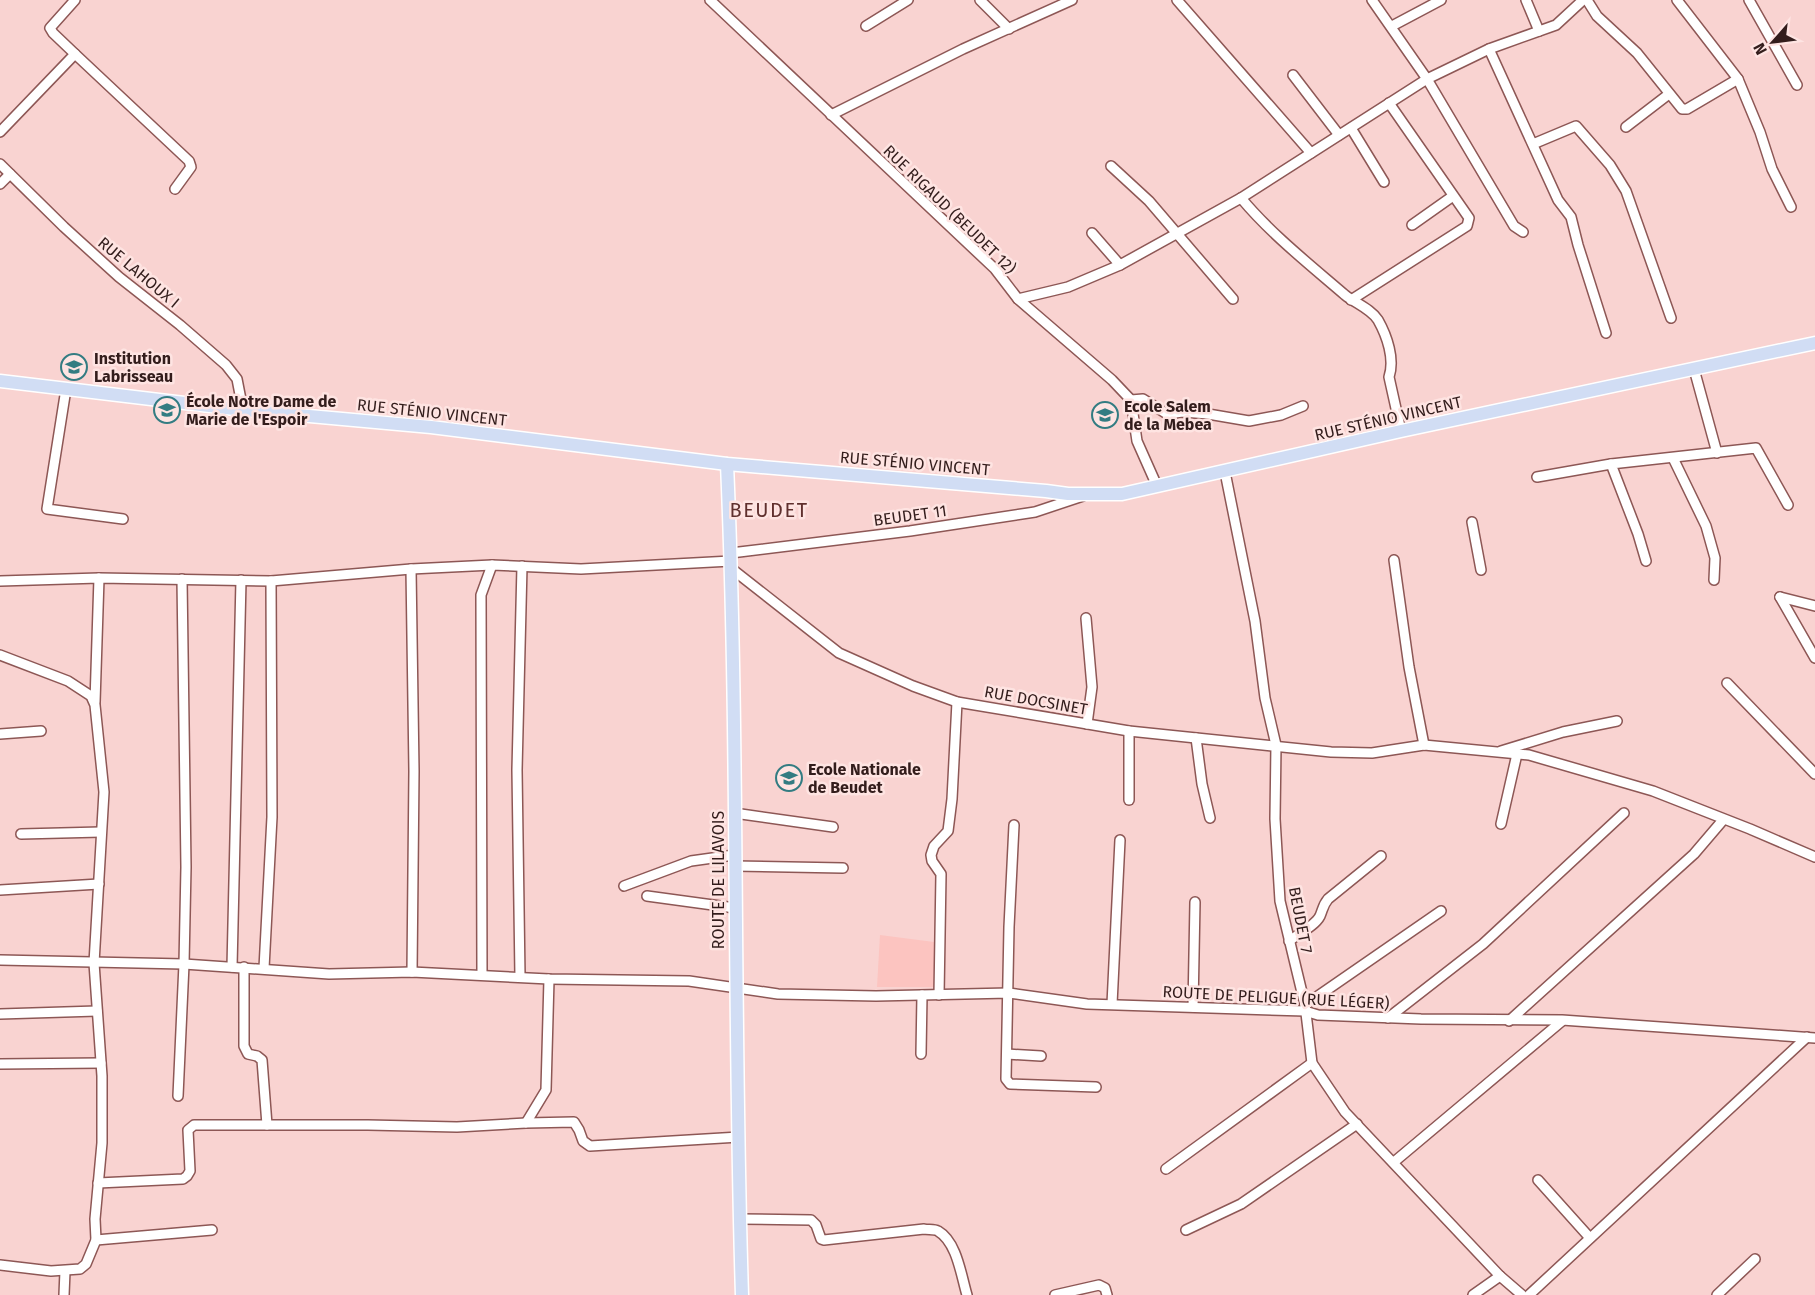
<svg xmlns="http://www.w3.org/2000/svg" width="1815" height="1295" font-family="'Fira Sans',sans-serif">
  <rect width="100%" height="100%" fill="#f9d3d1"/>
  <path fill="#fcc4c0" d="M 880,935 L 934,942 L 934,987 L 877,987 Z"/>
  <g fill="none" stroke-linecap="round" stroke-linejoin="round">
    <defs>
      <g id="minor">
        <path d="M 710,0 L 995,269 L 1018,299 L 1112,380 L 1131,400 L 1137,441 L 1157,486"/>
        <path d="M 980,0 L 1009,29"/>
        <path d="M 1177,0 L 1311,153"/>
        <path d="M 1526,0 L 1539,31"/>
        <path d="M 1587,0 L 1597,16 L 1637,53 L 1682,109 L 1687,109 L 1738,79"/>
        <path d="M 1677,0 L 1738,79 L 1760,132 L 1772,169 L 1791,207"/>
        <path d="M 1749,0 L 1797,85"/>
        <path d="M 866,26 L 908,0"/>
        <path d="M 1392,26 L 1441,0"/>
        <path d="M 1489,49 L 1558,200 L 1571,217 L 1578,245 L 1606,333"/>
        <path d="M 75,54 L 189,161 L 191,167 L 175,189"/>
        <path d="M 1293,75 L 1339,135"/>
        <path d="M 831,115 L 963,49 L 1072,0"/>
        <path d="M 1626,127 L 1669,94"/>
        <path d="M 1351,128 L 1384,182"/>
        <path d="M 0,132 L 75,54 L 53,33 L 50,28 L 75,0"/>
        <path d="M 1533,144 L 1576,126 L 1610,165 L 1626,191 L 1671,318"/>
        <path d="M 0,164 L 64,227 L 119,277 L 180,325 L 226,365 L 237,379 L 243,410"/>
        <path d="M 1111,166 L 1149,201 L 1233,299"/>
        <path d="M 0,184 L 10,174"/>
        <path d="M 1241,198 C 1271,234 1309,264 1345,295 C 1355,303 1371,309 1378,320 C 1387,336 1395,359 1389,377 L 1401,431"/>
        <path d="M 1412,225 L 1453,196"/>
        <path d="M 1523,232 L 1514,226 L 1427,79 L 1489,49 L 1556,25 L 1583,0"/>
        <path d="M 1092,233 L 1120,265"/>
        <path d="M 1018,299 L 1068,287 L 1120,265 L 1241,198 L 1427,79 L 1372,0"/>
        <path d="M 1351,300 L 1467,226 L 1469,218 L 1389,103"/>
        <path d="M 1694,369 L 1717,453"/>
        <path d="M 66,389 L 47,509 L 123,519"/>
        <path d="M 1131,400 L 1143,399 L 1167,414 L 1183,412 L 1208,414 L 1249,421 L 1281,415 L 1303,406"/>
        <path d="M 1673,458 L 1706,526 L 1715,558 L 1714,580"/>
        <path d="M 1225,472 L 1255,621 L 1265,698 L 1276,745 L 1275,819 L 1280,901 L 1305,1005 L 1312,1063 L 1345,1112 L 1500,1276 L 1522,1295"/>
        <path d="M 1537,477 L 1611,464"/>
        <path d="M 1472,522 L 1481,570"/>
        <path d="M 731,553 L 910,531 L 1035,512 L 1083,496"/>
        <path d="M 1394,560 L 1409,667 L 1424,745"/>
        <path d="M 1646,561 L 1638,534 L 1611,464 L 1756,448 L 1788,505"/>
        <path d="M 411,569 L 414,771 L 412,972"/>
        <path d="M 732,569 L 839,653 L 913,686 L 957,702 L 1129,731 L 1331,752 L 1372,753 L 1424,745 L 1529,755 L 1653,791 L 1750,829 L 1815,857"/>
        <path d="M 0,581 L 99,578 L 271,581 L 411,569 L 492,565 L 581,569 L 731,561"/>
        <path d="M 1780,597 L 1815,658"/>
        <path d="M 1780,597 L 1815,606"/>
        <path d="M 1086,618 L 1092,687 L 1087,724"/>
        <path d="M 0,655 L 68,681 L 91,696 L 95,705 L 104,792 L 94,963 L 102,1076 L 102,1143 L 95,1219 L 96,1240 L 86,1264 L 80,1269 L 51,1271 L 0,1265"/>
        <path d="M 1727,683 L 1815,774"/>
        <path d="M 95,702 L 99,578"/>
        <path d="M 0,734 L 41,731"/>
        <path d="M 1196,738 L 1202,784 L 1210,818"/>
        <path d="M 1501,751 L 1563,732 L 1617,721"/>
        <path d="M 1129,800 L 1129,731"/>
        <path d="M 734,813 L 833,827"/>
        <path d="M 1501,824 L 1517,754"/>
        <path d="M 1014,825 L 1009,927 L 1006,1079 L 1010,1084 L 1096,1087"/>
        <path d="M 21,834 L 101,832"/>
        <path d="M 734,866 L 843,868"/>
        <path d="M 624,886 L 691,861 L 734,855"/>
        <path d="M 0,890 L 99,884"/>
        <path d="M 647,896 L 735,908"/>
        <path d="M 1289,941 C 1298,934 1315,926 1320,916 C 1323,909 1323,905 1328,899 L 1381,856"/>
        <path d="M 0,960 L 184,964 L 329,974 L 412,972 L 549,979 L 689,981 L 778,994 L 876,996 L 1009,993 L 1087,1004 L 1305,1011 L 1318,1015 L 1421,1019 L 1562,1020 L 1815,1038"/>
        <path d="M 232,967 L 241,580"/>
        <path d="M 244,967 L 244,1046 L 248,1054 L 257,1056 L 262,1060 L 267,1125"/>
        <path d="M 264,968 L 272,817 L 271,581"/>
        <path d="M 482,974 L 481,595 L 492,565"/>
        <path d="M 520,977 L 517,770 L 522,566"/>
        <path d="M 939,995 L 941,874 L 932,861 L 931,855 L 934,846 L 948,831 L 952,799 L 957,702"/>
        <path d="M 1112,1004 L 1120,840"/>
        <path d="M 1305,1005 L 1441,911"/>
        <path d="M 1193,1007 L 1195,902"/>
        <path d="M 0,1014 L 97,1011"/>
        <path d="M 1388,1018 L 1483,944 L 1624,813"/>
        <path d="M 1509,1021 L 1694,854 L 1723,820"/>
        <path d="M 921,1054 L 922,995"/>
        <path d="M 1007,1054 L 1041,1056"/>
        <path d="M 0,1064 L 101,1063"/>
        <path d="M 178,1096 L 184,964 L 186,867 L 182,579"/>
        <path d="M 526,1123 L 546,1090 L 549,979"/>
        <path d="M 1394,1162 L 1562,1021"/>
        <path d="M 1166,1169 L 1312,1063"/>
        <path d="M 1538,1180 L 1590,1238"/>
        <path d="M 98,1183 L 183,1179 L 187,1176 L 190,1171 L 188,1130 L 194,1125 L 368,1125 L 457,1127 L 526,1123 L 574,1122 L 579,1130 L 583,1141 L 590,1146 L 739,1137"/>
        <path d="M 740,1219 L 811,1220 L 816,1225 L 821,1239 L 824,1240 L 924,1229 C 928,1230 934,1229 938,1231 C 957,1242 961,1275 967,1295"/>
        <path d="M 1186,1230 L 1241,1204 L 1357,1124"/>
        <path d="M 96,1240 L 212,1230"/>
        <path d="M 64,1295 L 65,1271"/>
        <path d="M 1055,1295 L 1099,1285 L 1105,1288 L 1107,1295"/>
        <path d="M 1473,1295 L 1500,1276"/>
        <path d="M 1529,1295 L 1807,1037"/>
        <path d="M 1717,1295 L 1755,1259"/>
      </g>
      <g id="major">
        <path d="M 0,381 L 243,410 L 431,427 L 727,464 L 1046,491 L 1068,494 L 1122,494 L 1401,431 L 1815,343"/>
        <path d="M 727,464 C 739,741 733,1018 742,1295"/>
      </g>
    </defs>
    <use href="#minor" stroke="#8d5755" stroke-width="12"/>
    <use href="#major" stroke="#fff" stroke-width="15"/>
    <use href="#minor" stroke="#fff" stroke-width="9"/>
    <use href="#major" stroke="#d1ddf4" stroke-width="12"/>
  </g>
  <defs>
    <symbol id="school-ring" viewBox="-11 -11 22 22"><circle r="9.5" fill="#fee4e2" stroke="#337c82" stroke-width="1.5"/><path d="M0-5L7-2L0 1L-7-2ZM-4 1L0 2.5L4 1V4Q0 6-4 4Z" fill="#337c82"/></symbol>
  </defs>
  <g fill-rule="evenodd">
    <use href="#school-ring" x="59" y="352" width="30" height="30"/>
    <use href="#school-ring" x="152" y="395" width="30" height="30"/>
    <use href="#school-ring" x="1090" y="400" width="30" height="30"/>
    <use href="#school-ring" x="774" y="763" width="30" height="30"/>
  </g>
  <g text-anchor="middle" stroke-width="5" stroke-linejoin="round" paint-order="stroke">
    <g font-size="16" fill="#331d1c" stroke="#fee4e2">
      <text transform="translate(950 209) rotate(44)" y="6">RUE RIGAUD (BEUDET 12)</text>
      <text transform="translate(139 272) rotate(40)" y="6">RUE LAHOUX I</text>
      <text transform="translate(432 412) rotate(6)" y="6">RUE STÉNIO VINCENT</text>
      <text transform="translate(1388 418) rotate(-13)" y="6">RUE STÉNIO VINCENT</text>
      <text transform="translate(915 463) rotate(5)" y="6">RUE STÉNIO VINCENT</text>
      <text transform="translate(910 515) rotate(-8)" y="6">BEUDET 11</text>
      <text transform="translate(1036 700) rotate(10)" y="6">RUE DOCSINET</text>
      <text transform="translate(718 880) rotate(-90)" y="6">ROUTE DE LILAVOIS</text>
      <text transform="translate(1301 920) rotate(79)" y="6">BEUDET 7</text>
      <text transform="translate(1276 997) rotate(3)" y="6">ROUTE DE PELIGUE (RUE LÉGER)</text>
    </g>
    <g font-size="16" font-weight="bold" fill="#331d1c" stroke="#fee4e2" text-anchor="start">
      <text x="94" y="364">Institution<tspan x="94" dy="18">Labrisseau</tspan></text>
      <text x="186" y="407">École Notre Dame de<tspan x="186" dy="18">Marie de l'Espoir</tspan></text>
      <text x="1124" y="412">Ecole Salem<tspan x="1124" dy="18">de la Mebea</tspan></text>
      <text x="808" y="775">Ecole Nationale<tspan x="808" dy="18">de Beudet</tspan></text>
    </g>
    <g font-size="20" letter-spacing="1.5" fill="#60302e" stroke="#fee4e2">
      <text x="769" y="517">BEUDET</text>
    </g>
  </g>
  <g transform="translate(1773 42) rotate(242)" stroke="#fee4e2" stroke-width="4.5" paint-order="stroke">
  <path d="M0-4.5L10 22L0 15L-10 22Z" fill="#331d1c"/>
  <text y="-9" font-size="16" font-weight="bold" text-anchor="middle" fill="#331d1c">N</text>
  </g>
</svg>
